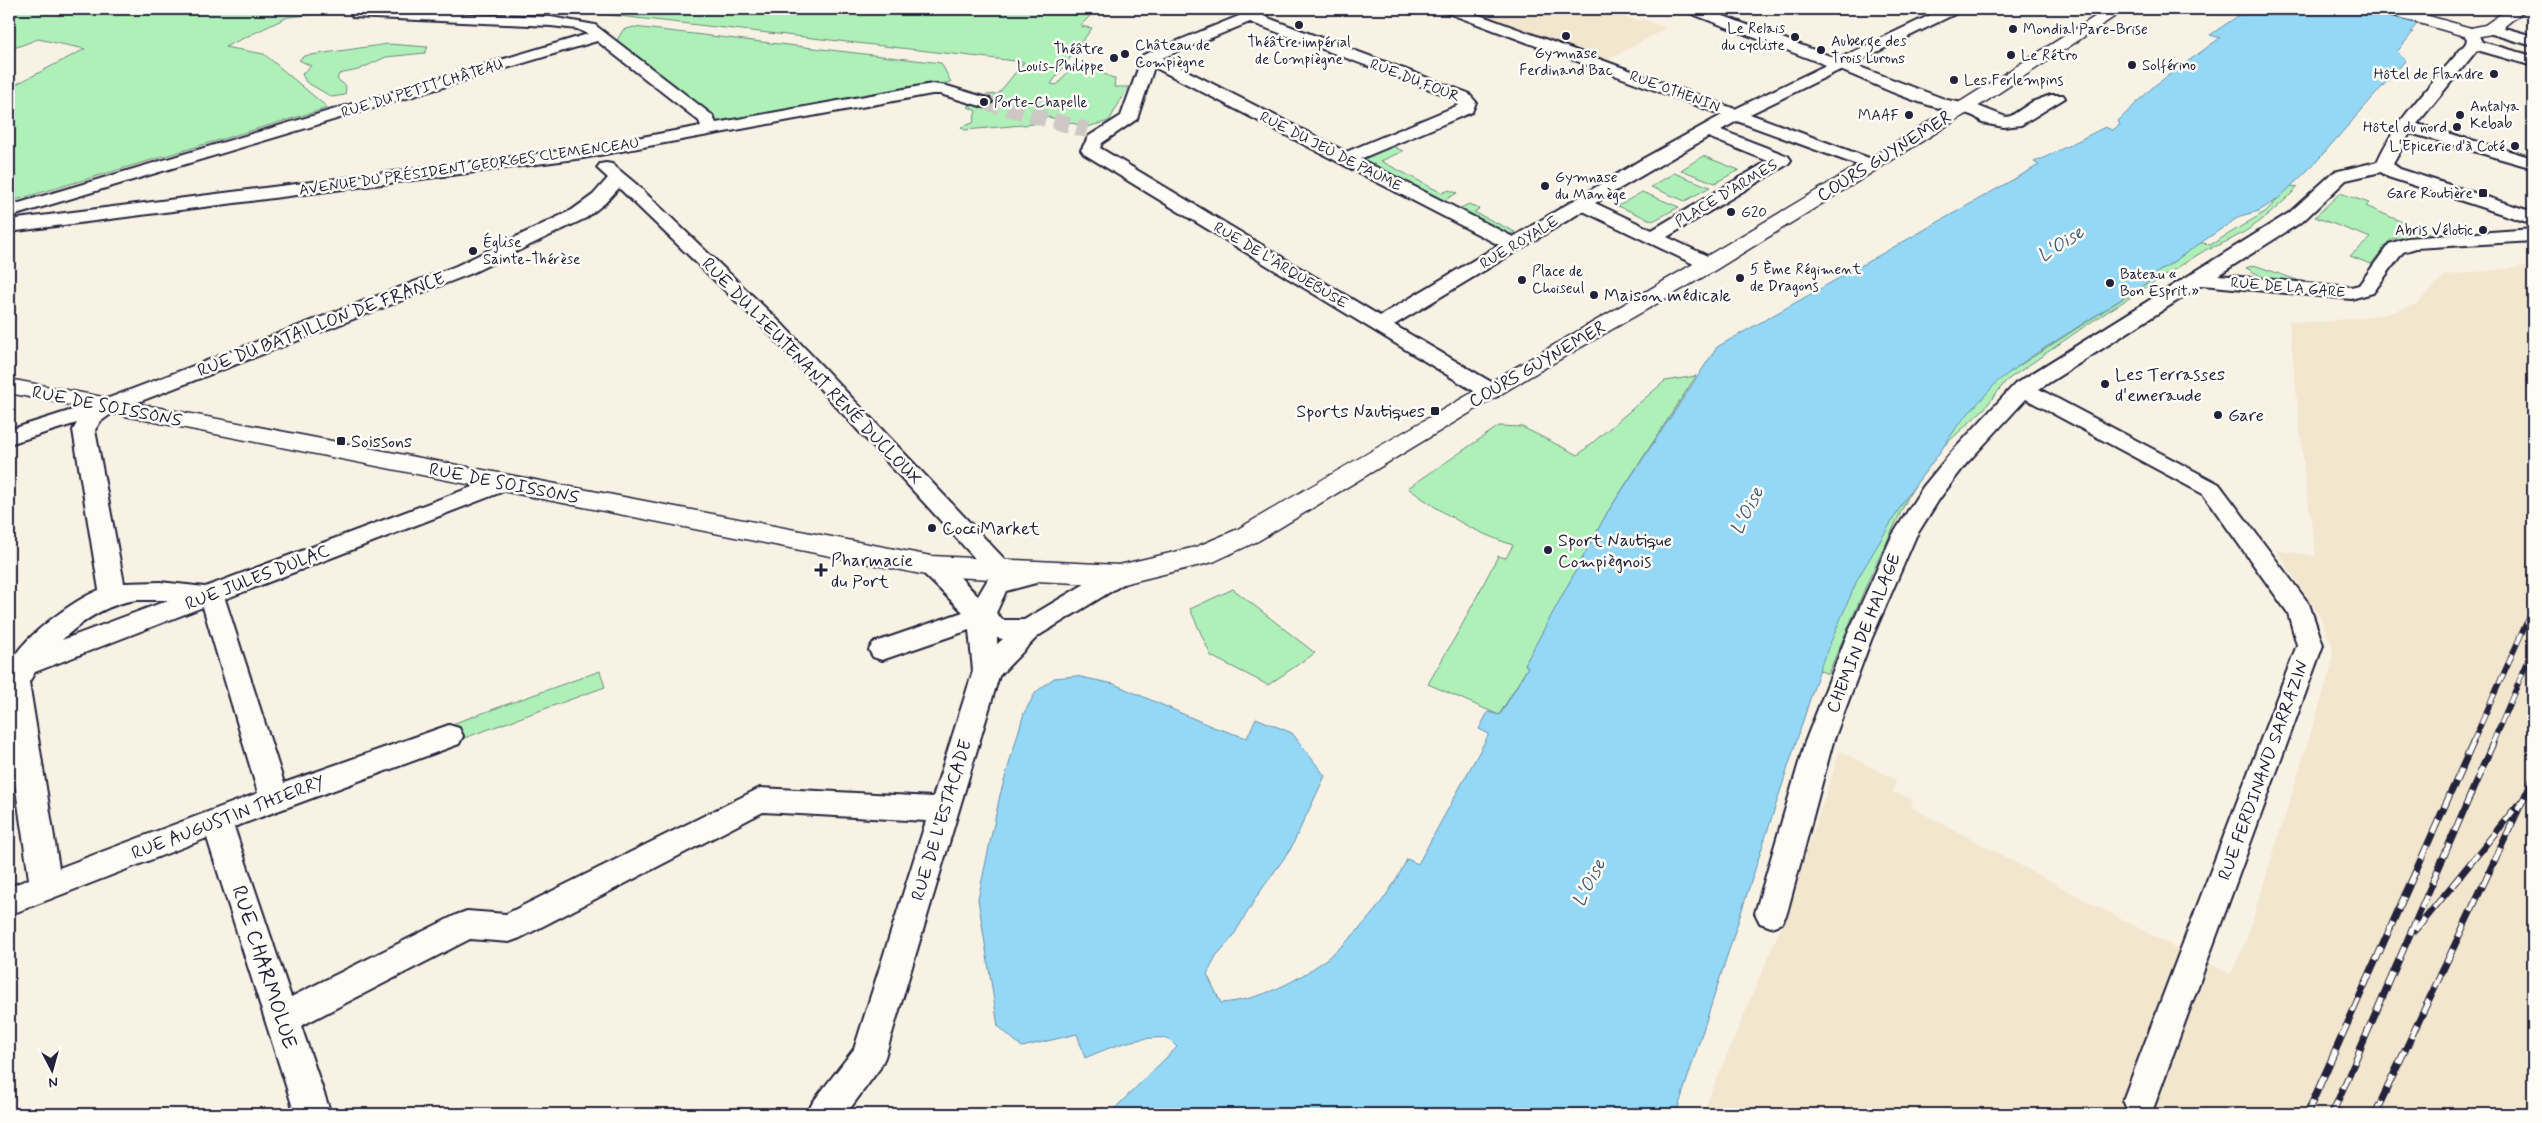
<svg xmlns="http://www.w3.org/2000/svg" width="2542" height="1123" font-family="Mynerve,sans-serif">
  <rect width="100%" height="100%" fill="#f8f2e5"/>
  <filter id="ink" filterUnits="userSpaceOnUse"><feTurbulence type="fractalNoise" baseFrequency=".02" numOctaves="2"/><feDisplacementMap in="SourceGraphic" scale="10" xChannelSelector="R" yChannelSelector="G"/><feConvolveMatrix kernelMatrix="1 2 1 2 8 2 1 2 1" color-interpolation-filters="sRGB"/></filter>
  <g filter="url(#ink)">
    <g fill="#f3e6cf">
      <path d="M 1463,9 L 1602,9 L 1638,21 L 1643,19 L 1666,28 L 1606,61 Z"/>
      <path d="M 2533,266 L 2533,1114 L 1702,1114 L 1783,922 L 1840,751 L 1896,780 L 1893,792 L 1913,799 L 1911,807 L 2167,943 L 2231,974 L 2247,937 L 2331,668 L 2333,648 L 2318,613 L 2276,550 L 2316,556 L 2305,479 L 2289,321 L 2321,322 L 2386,314 L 2417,304 L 2445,275 Z"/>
    </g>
    <g fill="#aff0b9" stroke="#68897a">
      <path d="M 9,9 L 368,9 L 288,17 L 225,47 L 264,54 L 328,108 L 9,202 L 9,88 L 85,49 L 38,39 L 9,50 Z"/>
      <path d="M 557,9 L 1097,9 L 1080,26 L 1092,28 L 1051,84 L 1057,85 L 1075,63 L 1081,63 L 1115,79 L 1114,87 L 1130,87 L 1128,87 L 1109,121 L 1087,127 L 1037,114 L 1029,119 L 1035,121 L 1034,124 L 965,130 L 961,127 L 973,123 L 976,111 L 968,107 L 986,95 L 998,94 L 1024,62 Z"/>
      <path d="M 634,27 L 941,63 L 951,82 L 716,123 L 616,42 L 623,30 Z"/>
      <path d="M 388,44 L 428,47 L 425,53 L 386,57 L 358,70 L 339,74 L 337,79 L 346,86 L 345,95 L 332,97 L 306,82 L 302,74 L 311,66 L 299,60 L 304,56 Z"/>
      <path d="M 1392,146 L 1403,151 L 1381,161 L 1442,193 L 1449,190 L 1457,193 L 1443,201 L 1362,160 Z"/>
      <path d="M 1703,156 L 1739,170 L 1715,183 L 1681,170 Z"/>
      <path d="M 1674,173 L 1710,187 L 1685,201 L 1651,187 Z"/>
      <path d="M 2291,186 L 2298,187 C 2272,214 2243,238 2207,249 L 2088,324 L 2006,381 L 1985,408 L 1934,455 L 1909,495 L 1869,579 L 1828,674 L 1816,669 L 1885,516 L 1977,393 L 2150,281 L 2154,275 L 2200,243 L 2212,244 L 2265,212 Z"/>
      <path d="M 1642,192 L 1679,207 L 1653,221 L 1618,206 Z"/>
      <path d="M 2340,193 L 2369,203 L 2366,206 L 2436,237 L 2391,239 L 2371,264 L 2350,256 L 2371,238 L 2315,217 Z"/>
      <path d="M 1469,204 L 1479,209 L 1474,212 L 1515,232 L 1508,236 L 1456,210 Z"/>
      <path d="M 2254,265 L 2297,280 L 2301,283 L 2263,277 L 2246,268 Z"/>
      <path d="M 1696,376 L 1607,513 L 1525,665 L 1528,667 L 1499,715 L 1428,684 L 1461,627 L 1498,556 L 1506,558 L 1513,545 C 1475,533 1440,512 1408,488 L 1499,426 L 1522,427 L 1578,455 L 1665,381 Z"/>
      <path d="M 1233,589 L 1315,653 L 1268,685 L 1211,656 L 1190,609 Z"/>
      <path d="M 600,671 L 605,687 L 456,741 L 452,724 Z"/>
    </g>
    <path fill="#94d8f6" stroke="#668fab" d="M 2248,9 L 2440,9 L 2418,23 L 2411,31 L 2413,32 L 2397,52 L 2405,61 L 2315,163 L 2278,199 L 2259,211 L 2240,216 L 2154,275 L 2150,281 L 2029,358 L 1998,381 L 1958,425 L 1938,455 L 1907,496 L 1858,578 L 1821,665 L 1676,1114 L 1109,1114 L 1177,1047 L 1168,1038 C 1137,1036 1113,1046 1085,1058 L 1077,1034 L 1022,1047 L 998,1026 L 978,899 L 1000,795 L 1024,713 L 1036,692 L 1054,678 L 1076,676 L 1114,684 L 1213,727 L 1247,738 L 1256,718 L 1292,733 L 1325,776 L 1290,850 L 1257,896 L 1232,938 L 1216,956 L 1207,974 L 1221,1003 C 1300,997 1374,929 1407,859 L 1418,864 L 1489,734 L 1479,729 L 1488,712 L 1500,715 L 1528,667 L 1525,664 L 1607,513 L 1717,347 L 2039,165 L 2034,162 L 2040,159 L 2042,159 L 2105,127 L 2112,130 L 2120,125 L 2118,121 L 2154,86 L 2220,38 L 2210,35 Z"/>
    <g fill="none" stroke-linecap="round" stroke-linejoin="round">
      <path stroke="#cdc8c3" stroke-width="16" stroke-dasharray="16 8" stroke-linecap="butt" d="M 984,102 L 1087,130"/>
      <defs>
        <g id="minor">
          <path d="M 1256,9 L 1275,9 L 1273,12 L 1263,16 L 1468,93 L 1476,102 L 1472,112 L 1360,159 L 1513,237 L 1639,161 L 1722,115 L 1445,12 L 1443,9 L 1463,9 L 1735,109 L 1826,65 L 1687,12 L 1685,9 L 1705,9 L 1838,59 L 1943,9 L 1961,9 L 1959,12 L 1852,64 L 1947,100 L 1978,106 L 2006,117 L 2011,116 L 2032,102 L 2051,95 L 2063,95 L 2065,98 L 2021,125 L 2004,127 L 1982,123 C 1975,112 1955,112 1943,109 C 1908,101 1873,83 1840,70 L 1750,114 L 1877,161 L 1880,165 L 1877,169 L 1871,170 L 1737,121 L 1721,130 L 1788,156 L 1791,160 L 1788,164 L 1667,237 L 1716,260 L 1719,264 L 1716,268 L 1702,268 L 1583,211 L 1394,325 L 1498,386 L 1501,391 L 1498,396 L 1490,398 L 1482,396 L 1084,154 L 1081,150 L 1089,136 L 1121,116 L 1143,55 ZM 1250,22 L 1456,99 L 1459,105 L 1346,152 L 1162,58 ZM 1154,67 L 1499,245 L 1380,316 L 1100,148 L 1102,143 L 1137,119 ZM 1708,137 L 1768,161 L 1652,230 L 1595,203 Z"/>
          <path d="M 358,10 L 551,17 L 595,25 L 712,115 L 716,123 L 932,84 L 947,86 L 990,99 L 992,102 L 984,107 L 940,94 L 932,94 L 583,158 L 9,232 L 9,220 L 583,148 L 701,126 L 699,121 L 597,41 L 9,217 L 9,206 L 588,34 L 577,29 L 551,26 L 353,17 L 351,14 L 353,11 Z"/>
          <path d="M 2490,24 L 2533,36 L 2533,46 L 2485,32 L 2482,29 Z"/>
          <path d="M 2471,28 L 2476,30 L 2482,42 L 2533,56 L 2533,66 L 2477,50 L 2417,124 L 2533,158 L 2533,168 L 2410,133 L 2393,164 L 2400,169 L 2533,212 L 2533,224 L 2388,177 L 2381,172 L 2346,180 L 2303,221 L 2218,275 L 2351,287 L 2359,285 L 2389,244 L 2407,238 L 2533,229 L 2533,241 L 2416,248 L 2403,252 L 2373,293 L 2351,299 L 2202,285 L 2039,389 L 2219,484 L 2309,604 L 2323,645 L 2152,1112 L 2147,1114 L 2128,1112 L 2123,1100 L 2297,645 L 2288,613 L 2203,494 L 2026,399 L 1966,464 L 1940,498 L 1916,536 L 1871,640 L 1833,742 L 1787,913 L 1782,923 L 1771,927 L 1760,923 L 1755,913 L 1805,742 L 1845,640 L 1892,536 L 1923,487 L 1950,454 L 2015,384 L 2289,213 L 2334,172 L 2377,162 C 2397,117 2435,81 2466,43 L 2467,39 L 2463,33 Z"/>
          <path d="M 606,163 L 612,164 L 636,184 L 783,325 L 1010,565 L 1013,572 L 1027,568 L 1036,571 L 1040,577 L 1036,583 L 1006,591 L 996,613 L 1003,620 L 1024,620 L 1110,569 L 1119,566 L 1128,569 L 1132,575 L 1128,581 L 1038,636 L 999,676 L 885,1057 L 880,1068 L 846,1114 L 807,1114 L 813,1102 L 854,1049 L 926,821 L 763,812 L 520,938 L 509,942 L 470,939 L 301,1026 L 331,1114 L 295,1114 L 207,838 L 9,915 L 9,887 L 29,879 C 21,819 9,759 9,699 C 9,690 6,677 9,668 C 16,641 74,600 99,590 L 73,430 L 77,423 L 9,444 L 9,430 L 101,401 L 456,266 L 572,210 L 593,195 L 608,178 L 597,168 L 600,164 ZM 619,188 L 769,333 L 992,577 L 988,579 L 978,596 C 963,582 944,553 922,560 L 918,566 L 922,572 L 963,612 L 873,643 L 869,650 L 873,657 L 882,660 L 969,630 L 973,671 L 933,797 L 760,788 L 506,914 L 467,911 L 456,915 L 291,997 L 234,827 L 459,744 L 463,736 L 459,728 L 449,725 L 284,783 L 225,599 L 512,488 L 516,483 L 512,478 L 504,475 L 496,478 L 205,587 L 160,582 L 124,583 L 95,430 L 100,422 L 115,411 L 470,274 L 586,218 L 605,203 ZM 136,600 L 169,600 L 62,640 C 83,620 107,604 136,600 ZM 203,607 L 258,793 L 59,868 L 29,682 L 35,672 ZM 997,638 L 1003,639 L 997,644 Z"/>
        </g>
        <g id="major">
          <path d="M 2107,9 L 2126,9 L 1985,102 L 1717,269 L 1529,377 L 1258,541 L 1213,562 L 1119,585 L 931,576 L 9,393 L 9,379 L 931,556 L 1119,565 L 1196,547 L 1238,529 C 1392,438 1547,350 1700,260 C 1838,180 1973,94 2107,9 Z"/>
          <path d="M 2379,9 L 2404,9 L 2471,28 L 2485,25 L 2508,9 L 2526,9 L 2496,33 L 2471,38 L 2381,12 Z"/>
        </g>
      </defs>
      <use href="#minor" stroke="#22223b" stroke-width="4"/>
      <use href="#major" stroke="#22223b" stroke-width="3"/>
      <use href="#minor" fill="#fdfcf7" fill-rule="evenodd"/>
      <use href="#major" fill="#fdfcf7" fill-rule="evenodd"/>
      <defs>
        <g id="rail-far1">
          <path d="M 2472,744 L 2533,608"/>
          <path d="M 2492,744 L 2533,649"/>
        </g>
        <g id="rail">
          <path d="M 2416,930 L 2517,806"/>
          <path d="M 2307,1114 L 2473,743"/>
          <path d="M 2332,1114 L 2493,743"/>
          <path d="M 2375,1114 L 2533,779"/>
        </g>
      </defs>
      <use href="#rail-far1" stroke="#22223b" stroke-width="5.5"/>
      <use href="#rail" stroke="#22223b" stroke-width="7"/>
      <use href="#rail-far1" stroke="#fdfcf7" stroke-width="4" stroke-dasharray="11" stroke-linecap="butt"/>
      <use href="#rail" stroke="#fdfcf7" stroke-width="5" stroke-dasharray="14" stroke-linecap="butt"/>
    </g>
  </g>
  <g fill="#22223b" stroke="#fdfcf7" stroke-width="2">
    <circle cx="1299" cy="25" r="5"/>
    <circle cx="2013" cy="29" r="5"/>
    <circle cx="1566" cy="36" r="5"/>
    <circle cx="1795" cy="37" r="5"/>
    <circle cx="1821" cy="50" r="5"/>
    <circle cx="1125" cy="54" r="5"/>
    <circle cx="2011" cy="55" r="5"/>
    <circle cx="1114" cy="58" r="5"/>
    <circle cx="2132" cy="65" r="5"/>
    <circle cx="2494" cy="74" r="5"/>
    <circle cx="1954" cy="80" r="5"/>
    <circle cx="984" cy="102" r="5"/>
    <circle cx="1909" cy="115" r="5"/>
    <circle cx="2460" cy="115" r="5"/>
    <circle cx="2457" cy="127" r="5"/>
    <circle cx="2515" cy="146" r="5"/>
    <circle cx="1545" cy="186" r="5"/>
    <rect x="2478" y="188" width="10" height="10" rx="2.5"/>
    <circle cx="1731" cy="212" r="5"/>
    <circle cx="2483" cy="230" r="5"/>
    <circle cx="473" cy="251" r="5"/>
    <circle cx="1740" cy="278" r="5"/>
    <circle cx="1522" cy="280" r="5"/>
    <circle cx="2110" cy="283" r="5"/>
    <circle cx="1594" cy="295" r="5"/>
    <circle cx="2105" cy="384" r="5"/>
    <rect x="1430" y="406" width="10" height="10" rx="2.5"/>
    <circle cx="2218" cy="415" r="5"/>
    <rect x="336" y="436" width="10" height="10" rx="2.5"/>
    <circle cx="932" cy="528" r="5"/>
    <circle cx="1548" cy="550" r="5"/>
    <path d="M818.5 562.5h5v5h5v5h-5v5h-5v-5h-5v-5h5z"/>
  </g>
  <g text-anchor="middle" stroke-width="5" stroke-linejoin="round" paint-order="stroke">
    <g font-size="15" fill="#22223b" stroke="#fdfcf7" text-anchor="start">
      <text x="1785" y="33" text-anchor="end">Le Relais<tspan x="1785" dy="17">du cycliste</tspan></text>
      <text x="2023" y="34">Mondial Pare-Brise</text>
      <text x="1831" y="46">Auberge des<tspan x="1831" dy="17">Trois Lurons</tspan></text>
      <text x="1299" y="47" text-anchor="middle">Théâtre impérial<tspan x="1299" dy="17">de Compiègne</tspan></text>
      <text x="1135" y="50">Château de<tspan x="1135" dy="17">Compiègne</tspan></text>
      <text x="1104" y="54" text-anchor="end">Théâtre<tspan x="1104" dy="17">Louis-Philippe</tspan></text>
      <text x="1566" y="58" text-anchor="middle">Gymnase<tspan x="1566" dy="17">Ferdinand Bac</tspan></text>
      <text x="2021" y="60">Le Rétro</text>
      <text x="2142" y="70">Solférino</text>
      <text x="2484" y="79" text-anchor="end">Hôtel de Flandre</text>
      <text x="1964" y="85">Les Ferlempins</text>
      <text x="994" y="107">Porte-Chapelle</text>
      <text x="2470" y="111">Antalya<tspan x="2470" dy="17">Kebab</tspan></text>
      <text x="1899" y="120" text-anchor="end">MAAF</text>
      <text x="2447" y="132" text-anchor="end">Hôtel du nord</text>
      <text x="2505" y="151" text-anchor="end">L'Epicerie d'à Coté</text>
      <text x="1555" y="182">Gymnase<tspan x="1555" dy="17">du Manège</tspan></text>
      <text x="2473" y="198" text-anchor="end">Gare Routière</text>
      <text x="1741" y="217">G20</text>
      <text x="2473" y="235" text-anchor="end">Abris Vélotic</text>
      <text x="483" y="247">Église<tspan x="483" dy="17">Sainte-Thérèse</tspan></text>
      <text x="1750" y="274">5 Ème Régiment<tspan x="1750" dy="17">de Dragons</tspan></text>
      <text x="1532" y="276">Place de<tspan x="1532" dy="17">Choiseul</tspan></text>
      <text x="2120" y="279">Bateau «<tspan x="2120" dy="17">Bon Esprit »</tspan></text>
    </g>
    <g font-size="15" fill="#22223b" stroke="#fdfcf7">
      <text transform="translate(1415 80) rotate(21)" y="5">RUE DU FOUR</text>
      <text transform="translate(422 88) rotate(-17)" y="5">RUE DU PETIT CHÂTEAU</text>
      <text transform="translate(1675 91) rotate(20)" y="5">RUE OTHENIN</text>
      <text transform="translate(1331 151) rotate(27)" y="5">RUE DU JEU DE PAUME</text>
      <text transform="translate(469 166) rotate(-8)" y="5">AVENUE DU PRÉSIDENT GEORGES CLEMENCEAU</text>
      <text transform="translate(1726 193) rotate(-31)" y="5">PLACE D'ARMES</text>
      <text transform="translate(1519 242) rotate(-31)" y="5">RUE ROYALE</text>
      <text transform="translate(1281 265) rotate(31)" y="5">RUE DE L'ARQUEBUSE</text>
      <text transform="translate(2288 287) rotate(5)" y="5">RUE DE LA GARE</text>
    </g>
    <g font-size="18" fill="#22223b" stroke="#fdfcf7">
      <text transform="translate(1884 156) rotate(-32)" y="6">COURS GUYNEMER</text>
      <text transform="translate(321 324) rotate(-21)" y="6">RUE DU BATAILLON DE FRANCE</text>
      <text transform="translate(1537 364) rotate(-30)" y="6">COURS GUYNEMER</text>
      <text transform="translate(812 371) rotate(46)" y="6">RUE DU LIEUTENANT RENÉ DUCLOUX</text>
      <text transform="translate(107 406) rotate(11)" y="6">RUE DE SOISSONS</text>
      <text transform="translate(504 483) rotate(11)" y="6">RUE DE SOISSONS</text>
      <text transform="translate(257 577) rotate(-21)" y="6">RUE JULES DULAC</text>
      <text transform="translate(1863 633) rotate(-68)" y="6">CHEMIN DE HALAGE</text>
      <text transform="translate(2263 770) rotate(-70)" y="6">RUE FERDINAND SARRAZIN</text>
      <text transform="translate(228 817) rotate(-21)" y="6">RUE AUGUSTIN THIERRY</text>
      <text transform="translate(941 820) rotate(-73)" y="6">RUE DE L'ESTACADE</text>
    </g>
    <g font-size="18" fill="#22223b" stroke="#fdfcf7" text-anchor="start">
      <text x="1604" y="301">Maison médicale</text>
      <text x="2115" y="380">Les Terrasses<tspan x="2115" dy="21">d'emeraude</tspan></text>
      <text x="1425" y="417" text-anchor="end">Sports Nautiques</text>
      <text x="2228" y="421">Gare</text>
      <text x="351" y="447">Soissons</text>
      <text x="942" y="534">CocciMarket</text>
      <text x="1558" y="546">Sport Nautique<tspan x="1558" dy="21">Compiègnois</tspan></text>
      <text x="831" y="566">Pharmacie<tspan x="831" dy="21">du Port</tspan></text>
    </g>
    <g font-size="19" font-style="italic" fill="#445973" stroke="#fdfcf7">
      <text transform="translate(2060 243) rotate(-33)" y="7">L'Oise</text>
      <text transform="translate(1746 510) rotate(-63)" y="7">L'Oise</text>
      <text transform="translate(1588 882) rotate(-63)" y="7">L'Oise</text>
    </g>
    <g font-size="21" fill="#22223b" stroke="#fdfcf7">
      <text transform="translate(265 967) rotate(72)" y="7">RUE CHARMOLUE</text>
    </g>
  </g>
  <rect width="2542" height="1123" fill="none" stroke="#fdfcf7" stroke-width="30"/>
  <rect x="15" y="15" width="2512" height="1093" fill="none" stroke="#22223b" stroke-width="2" filter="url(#ink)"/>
  <g transform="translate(52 1070) rotate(174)" stroke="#fdfcf7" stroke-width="4" paint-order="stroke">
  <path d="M0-4L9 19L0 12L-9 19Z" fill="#22223b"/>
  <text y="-8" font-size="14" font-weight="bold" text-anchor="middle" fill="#22223b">N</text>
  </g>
</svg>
